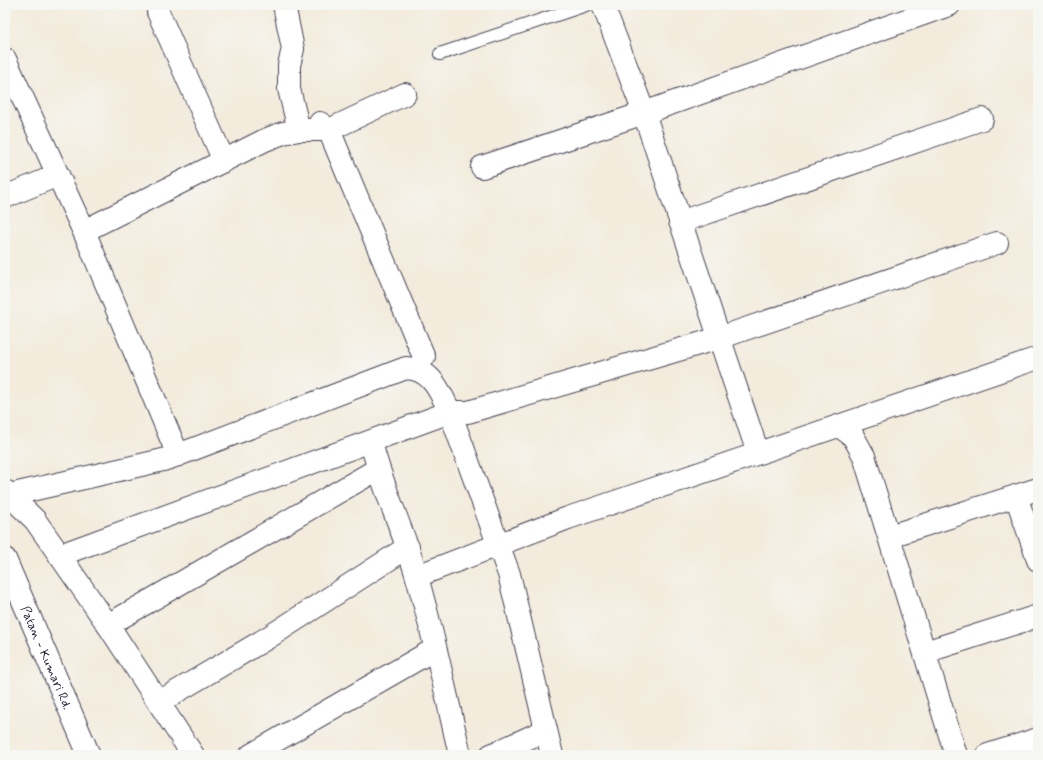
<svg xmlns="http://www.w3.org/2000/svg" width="1043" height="760" font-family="Mynerve,sans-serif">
  <rect width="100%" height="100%" fill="#f6f6f2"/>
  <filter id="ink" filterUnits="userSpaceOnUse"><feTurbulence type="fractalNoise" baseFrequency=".025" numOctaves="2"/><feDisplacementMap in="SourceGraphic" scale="8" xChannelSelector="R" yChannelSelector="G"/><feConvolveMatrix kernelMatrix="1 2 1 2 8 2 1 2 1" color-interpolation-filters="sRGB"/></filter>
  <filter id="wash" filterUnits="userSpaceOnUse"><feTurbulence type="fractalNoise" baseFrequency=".012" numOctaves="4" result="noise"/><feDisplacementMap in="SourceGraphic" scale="16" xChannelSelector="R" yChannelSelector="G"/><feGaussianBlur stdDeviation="0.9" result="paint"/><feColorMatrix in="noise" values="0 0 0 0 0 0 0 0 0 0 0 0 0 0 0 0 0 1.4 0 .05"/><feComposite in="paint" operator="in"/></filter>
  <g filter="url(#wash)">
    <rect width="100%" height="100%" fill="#f3ebdb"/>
  </g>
  <g filter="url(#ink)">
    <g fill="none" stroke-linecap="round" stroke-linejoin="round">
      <defs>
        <path id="lane" d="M 440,54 L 586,5"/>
        <g id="street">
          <path d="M 284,5 L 293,49 L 289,65 L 289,89 L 299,130"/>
          <path d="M 603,5 L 644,113 L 758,453"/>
          <path d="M 158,12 L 224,161"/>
          <path d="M 5,59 L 89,243 L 178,455 L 163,460 L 9,495"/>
          <path d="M 320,123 L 329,130 L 424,357"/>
          <path d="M 482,167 L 644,113 L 949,5"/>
          <path d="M 5,197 L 58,175"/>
          <path d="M 680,222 L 982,119"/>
          <path d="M 84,231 L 265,140 L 283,133 L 299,130 L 329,130 L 405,94"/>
          <path d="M 839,426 L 853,436 L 864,456 L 956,755"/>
          <path d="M 371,442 C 382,487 403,529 416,574 C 434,634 446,695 460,755"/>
          <path d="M 178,455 L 406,368 C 432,369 440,392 450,412 L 468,412 L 719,338 L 997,243"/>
          <path d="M 5,491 L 35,520 L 108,625 L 193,755"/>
          <path d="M 1016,496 L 1038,560"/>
          <path d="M 890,536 L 1038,489"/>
          <path d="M 60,555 L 450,412 L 509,574 L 552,755"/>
          <path id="s1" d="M 5,559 L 89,755"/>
          <path d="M 417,576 L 568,518 L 1038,358"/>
          <path d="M 108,625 L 378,469"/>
          <path d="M 925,652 L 1038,616"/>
          <path d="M 159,702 L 269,637 L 408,547"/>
          <path d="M 251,755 L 435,649"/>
          <path d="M 491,755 L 546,730"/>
          <path d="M 988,755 L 1038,739"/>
        </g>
      </defs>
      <use href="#lane" stroke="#414053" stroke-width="14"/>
      <use href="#street" stroke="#414053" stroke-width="24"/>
      <use href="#lane" stroke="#fff" stroke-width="12"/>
      <use href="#street" stroke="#fff" stroke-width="22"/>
    </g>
  </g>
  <g text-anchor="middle" stroke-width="3" stroke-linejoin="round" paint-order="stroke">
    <g font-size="13" fill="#22223b" stroke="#f6f6f2">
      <text dy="5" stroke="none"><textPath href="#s1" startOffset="107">Patan - Kumari Rd.</textPath></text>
    </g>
  </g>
  <rect width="1043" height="760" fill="none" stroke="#f6f6f2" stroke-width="20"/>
</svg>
